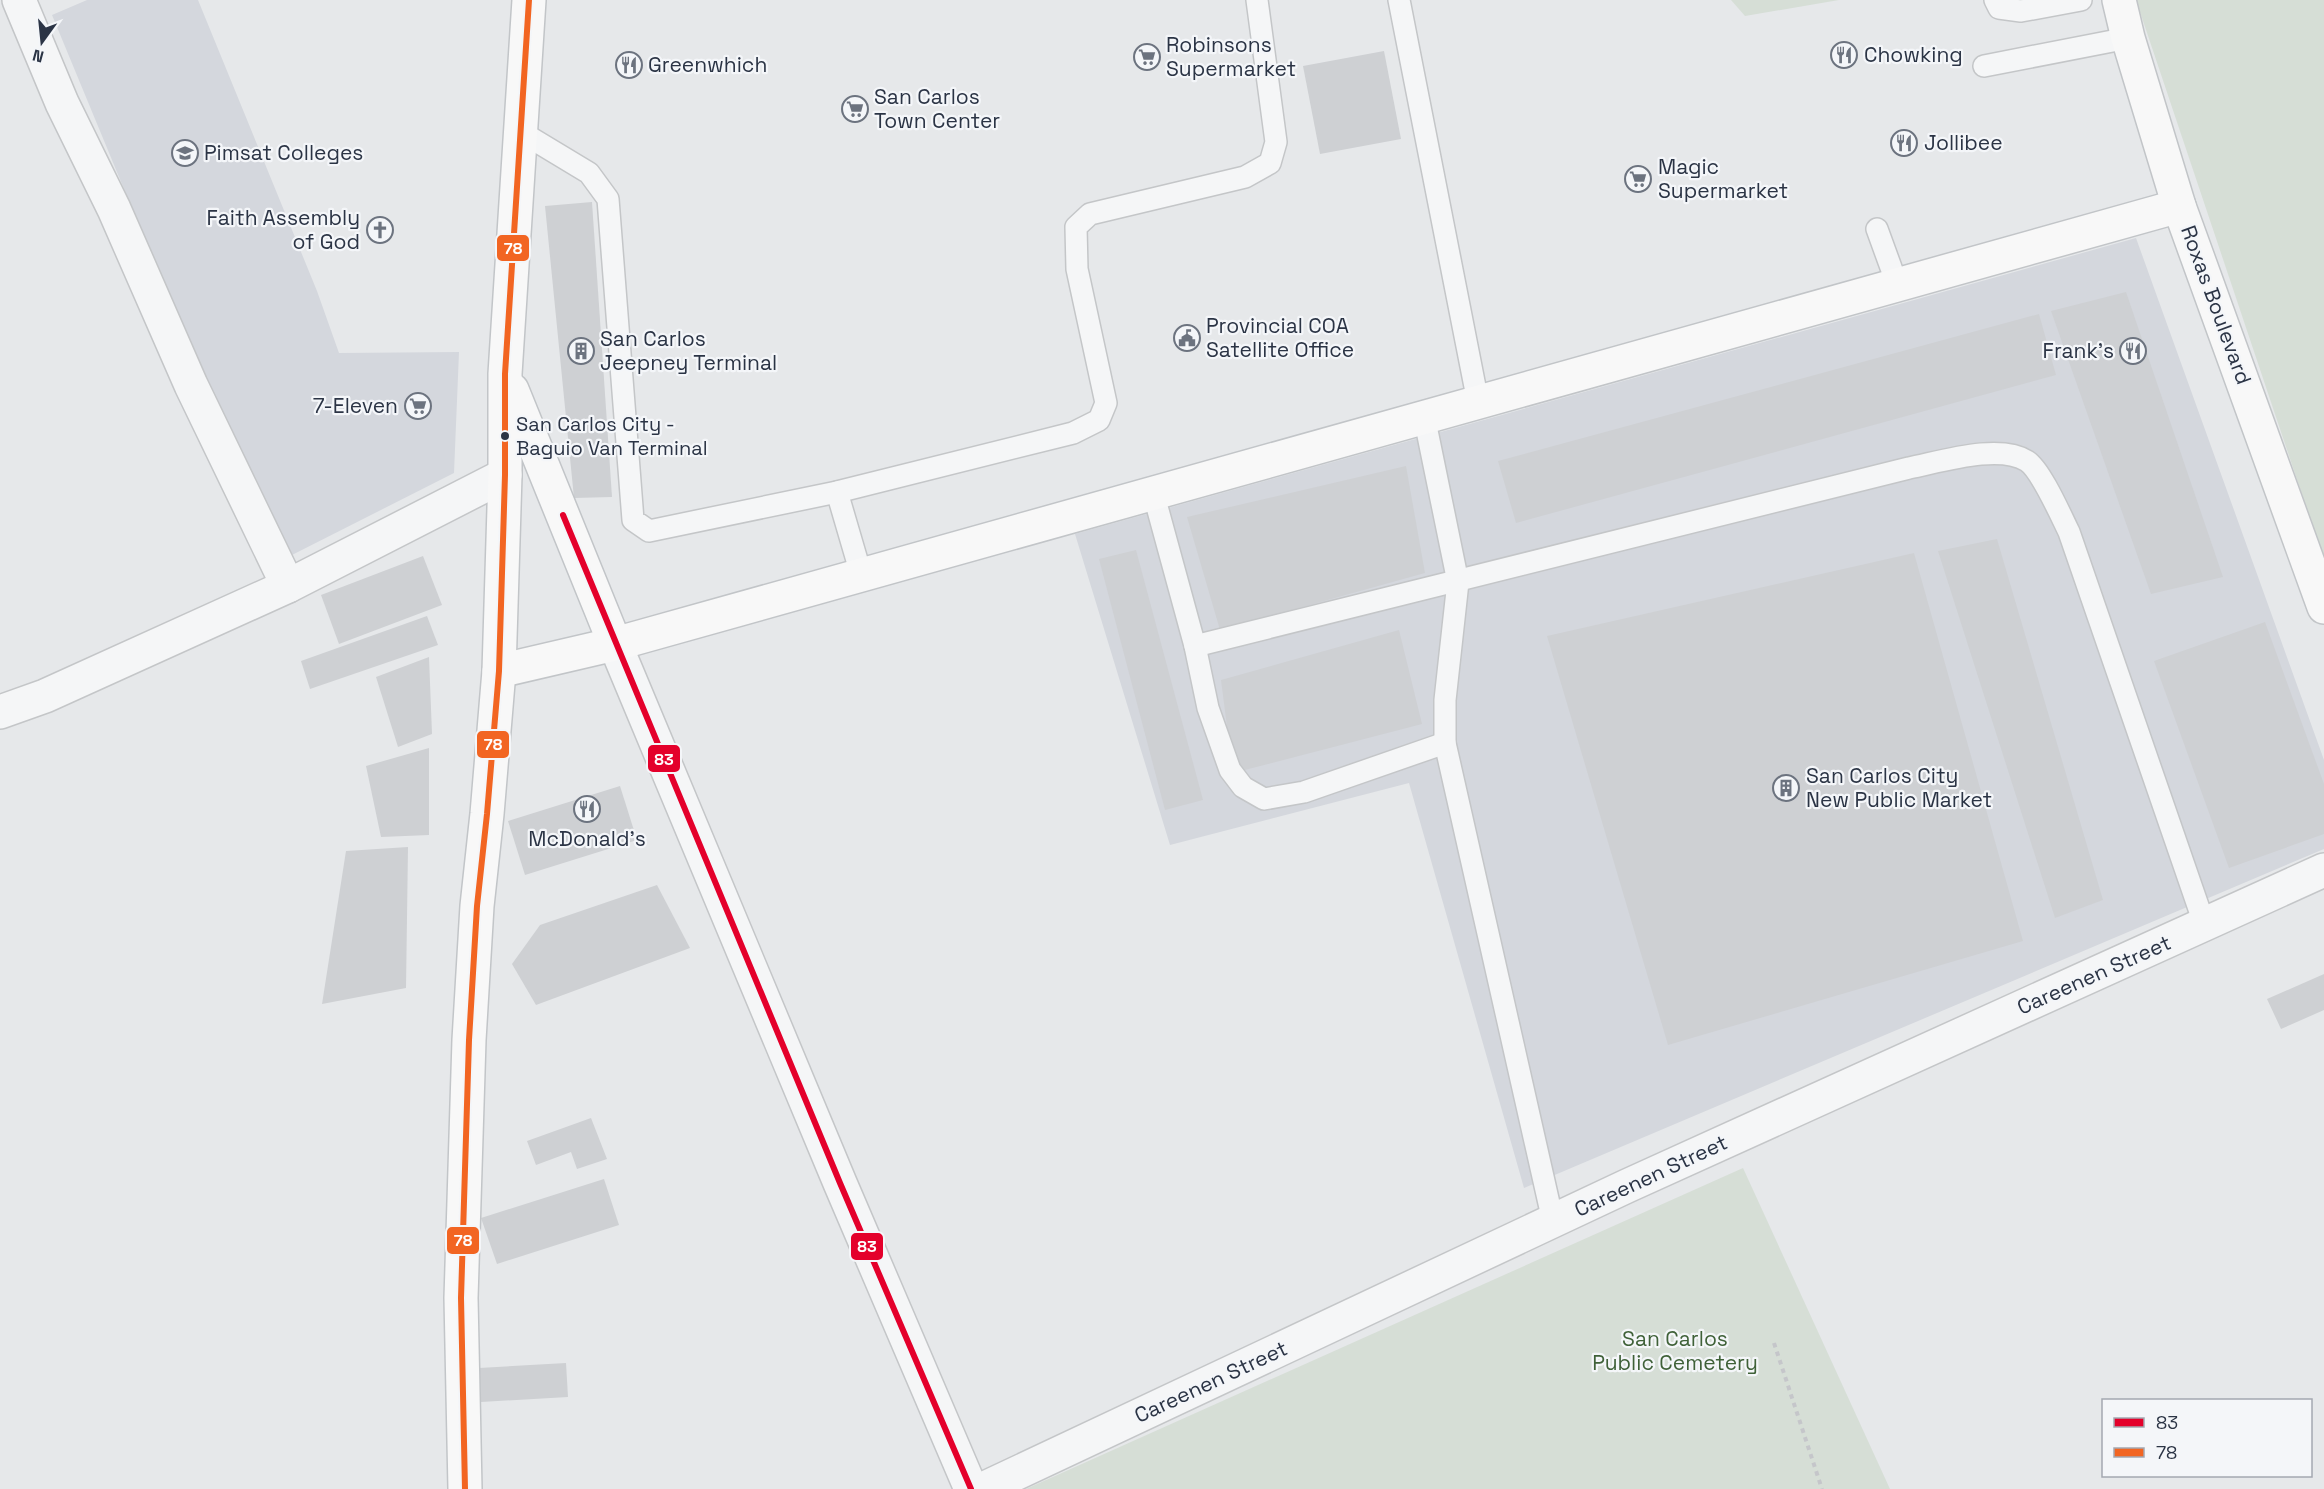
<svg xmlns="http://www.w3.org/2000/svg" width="2324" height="1489" font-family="'Space Grotesk',sans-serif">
  <rect width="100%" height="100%" fill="#e6e8ea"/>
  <g fill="#d4d7dd">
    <path d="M 87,0 L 198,0 L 317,291 L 339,353 L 459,352 L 454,473 L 288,557 L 208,392 L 52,15 Z"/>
    <path d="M 2136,238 L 2324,760 L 2324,849 L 1524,1188 L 1409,783 L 1170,845 L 1075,534 Z"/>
  </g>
  <g fill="#d6ded6">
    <path d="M 1731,0 L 1839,0 L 1745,16 Z"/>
    <path d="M 2136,0 L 2324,0 L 2324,560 Z"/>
    <path d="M 1743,1168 L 1890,1489 L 1026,1489 Z"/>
  </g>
  <g fill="#ced0d3">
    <path d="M 1384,51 L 1401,139 L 1320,154 L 1303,66 Z"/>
    <path d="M 592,202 L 612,497 L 574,498 L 545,206 Z"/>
    <path d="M 2126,292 L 2223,577 L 2151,594 L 2051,311 Z"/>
    <path d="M 2039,314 L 2056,375 L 1516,523 L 1498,461 Z"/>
    <path d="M 1406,466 L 1425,573 L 1220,630 L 1187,517 Z"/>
    <path d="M 1997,539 L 2103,900 L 2055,918 L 1938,551 Z"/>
    <path d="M 1136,550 L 1203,800 L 1165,810 L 1099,559 Z"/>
    <path d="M 1914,553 L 2023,941 L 1668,1045 L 1547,636 Z"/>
    <path d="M 423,556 L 442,605 L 339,644 L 321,595 Z"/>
    <path d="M 427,616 L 438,645 L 310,689 L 301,661 Z"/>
    <path d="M 2265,622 L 2324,784 L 2324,834 L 2229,868 L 2154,661 Z"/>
    <path d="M 1399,630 L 1422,724 L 1233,773 L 1221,680 Z"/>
    <path d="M 429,657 L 432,734 L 398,747 L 376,677 Z"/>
    <path d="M 429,748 L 429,835 L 381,837 L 366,766 Z"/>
    <path d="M 620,786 L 637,840 L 525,875 L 508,821 Z"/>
    <path d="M 408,847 L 406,988 L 322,1004 L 346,851 Z"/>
    <path d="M 657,885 L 690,948 L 536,1005 L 512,964 L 540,925 Z"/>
    <path d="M 2324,974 L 2324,1010 L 2281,1029 L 2267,999 Z"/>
    <path d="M 591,1118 L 607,1159 L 577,1169 L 571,1152 L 536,1165 L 527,1141 Z"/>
    <path d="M 604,1179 L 619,1225 L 497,1264 L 481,1218 Z"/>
    <path d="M 566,1363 L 568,1397 L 481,1402 L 479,1368 Z"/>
  </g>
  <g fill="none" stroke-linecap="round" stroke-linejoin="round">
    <defs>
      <g id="service">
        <path d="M 1399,0 L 1478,402"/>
        <path d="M 1995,0 L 1999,8 L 2021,11 L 2081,0"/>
        <path d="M 1984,66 L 2128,38"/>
        <path d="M 521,132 L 589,173 L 608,199 L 633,520 L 649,531 L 837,492 L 1073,433 L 1099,420 L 1106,403 L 1077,269 L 1076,227 L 1090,214 L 1245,177 L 1270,163 L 1276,142 L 1257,0"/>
        <path d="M 1877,229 L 1897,284"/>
        <path d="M 1424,416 L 1458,582 L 1445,700 L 1445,743 L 1553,1221"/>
        <path d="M 837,492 L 861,574"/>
        <path d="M 1153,492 L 1195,646 L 1208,708 L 1230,770 L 1243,787 L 1264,799 L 1304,792 L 1445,743"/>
        <path d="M 1195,646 L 1909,468 C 1940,462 1999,443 2027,461 C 2041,470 2061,516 2069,532 L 2205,926"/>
      </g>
      <g id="minor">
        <path d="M 19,0 L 62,103 L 114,209 L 191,385 L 288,586"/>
        <path d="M 615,644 L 840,1183 L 971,1489"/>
        <path d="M 0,712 L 45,696 L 288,586 L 505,475"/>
        <path d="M 983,1489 L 1627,1186 L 2324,870"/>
      </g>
      <g id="primary">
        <path d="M 2119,0 L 2128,38 L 2179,206 L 2324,607"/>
        <path d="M 512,390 L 615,644"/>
        <path d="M 499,671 L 615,644 L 2179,206"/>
        <path d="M 465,1489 L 461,1298 L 469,1040 L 477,906 L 487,814 L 499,671 L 505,475 L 505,374 L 529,0"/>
      </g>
    </defs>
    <use href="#service" stroke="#c4c6c8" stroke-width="24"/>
    <use href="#minor" stroke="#c4c6c8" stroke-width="36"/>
    <use href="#primary" stroke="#c2c5c8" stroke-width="36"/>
    <path stroke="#c5c6ca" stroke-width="4" stroke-dasharray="4.5 4.5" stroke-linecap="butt" d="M 1774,1343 L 1822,1489"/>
    <use href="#service" stroke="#f5f6f7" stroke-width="21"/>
    <use href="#minor" stroke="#f5f6f7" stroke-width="33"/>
    <use href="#primary" stroke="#f8f8f8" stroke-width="33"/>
    <defs>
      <path id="bus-1" d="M 563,515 L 840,1183 L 971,1489"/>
      <path id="bus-2" d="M 465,1489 L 461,1298 L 469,1040 L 477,906 L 487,814 L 499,671 L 505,475 L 505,374 L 529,0"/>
    </defs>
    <use href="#bus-1" stroke="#f4f6f9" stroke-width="10"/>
    <use href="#bus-2" stroke="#f4f6f9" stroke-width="10"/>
    <use href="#bus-1" stroke="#e4002b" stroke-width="6"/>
    <use href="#bus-2" stroke="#f26522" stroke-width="6"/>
  </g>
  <defs>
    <symbol id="restaurant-ring" viewBox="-11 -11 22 22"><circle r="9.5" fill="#f4f6f9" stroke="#6c737f" stroke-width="1.5"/><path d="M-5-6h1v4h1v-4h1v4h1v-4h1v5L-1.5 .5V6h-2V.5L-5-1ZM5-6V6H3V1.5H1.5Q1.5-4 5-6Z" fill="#6c737f"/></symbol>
    <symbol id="supermarket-ring" viewBox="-11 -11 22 22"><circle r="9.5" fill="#f4f6f9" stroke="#6c737f" stroke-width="1.5"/><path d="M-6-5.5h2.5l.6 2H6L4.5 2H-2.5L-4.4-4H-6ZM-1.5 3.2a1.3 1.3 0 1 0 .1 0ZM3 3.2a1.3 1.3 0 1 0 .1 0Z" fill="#6c737f"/></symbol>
    <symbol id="university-ring" viewBox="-11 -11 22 22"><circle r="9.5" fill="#f4f6f9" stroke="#6c737f" stroke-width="1.5"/><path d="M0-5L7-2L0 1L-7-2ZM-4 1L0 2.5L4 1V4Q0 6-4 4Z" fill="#6c737f"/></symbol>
    <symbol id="church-ring" viewBox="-11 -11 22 22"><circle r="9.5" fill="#f4f6f9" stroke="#6c737f" stroke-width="1.5"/><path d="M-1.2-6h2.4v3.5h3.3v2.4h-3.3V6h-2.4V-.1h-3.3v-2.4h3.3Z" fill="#6c737f"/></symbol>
    <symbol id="civic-ring" viewBox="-11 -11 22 22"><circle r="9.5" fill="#f4f6f9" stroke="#6c737f" stroke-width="1.5"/><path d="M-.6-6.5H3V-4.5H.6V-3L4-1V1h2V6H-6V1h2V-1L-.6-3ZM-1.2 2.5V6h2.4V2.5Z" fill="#6c737f"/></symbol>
    <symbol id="building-ring" viewBox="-11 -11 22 22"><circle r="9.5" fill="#f4f6f9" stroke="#6c737f" stroke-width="1.5"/><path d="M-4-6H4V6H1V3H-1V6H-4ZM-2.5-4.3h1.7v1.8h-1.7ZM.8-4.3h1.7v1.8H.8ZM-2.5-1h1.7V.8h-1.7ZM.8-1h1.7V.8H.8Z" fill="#6c737f"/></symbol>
  </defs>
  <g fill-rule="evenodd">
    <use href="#restaurant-ring" x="1829" y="40" width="30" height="30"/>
    <use href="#supermarket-ring" x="1132" y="42" width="30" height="30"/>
    <use href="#restaurant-ring" x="614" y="50" width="30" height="30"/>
    <use href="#supermarket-ring" x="840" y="94" width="30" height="30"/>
    <use href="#restaurant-ring" x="1889" y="128" width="30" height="30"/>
    <use href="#university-ring" x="170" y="138" width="30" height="30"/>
    <use href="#supermarket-ring" x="1623" y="164" width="30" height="30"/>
    <use href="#church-ring" x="365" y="215" width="30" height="30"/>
    <use href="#civic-ring" x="1172" y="323" width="30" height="30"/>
    <use href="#building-ring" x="566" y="336" width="30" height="30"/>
    <use href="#restaurant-ring" x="2118" y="336" width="30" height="30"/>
    <use href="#supermarket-ring" x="403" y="391" width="30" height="30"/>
    <use href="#building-ring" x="1771" y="773" width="30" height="30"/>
    <use href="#restaurant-ring" x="572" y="794" width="30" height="30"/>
  </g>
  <circle fill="#2b3445" stroke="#f4f6f9" stroke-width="2" cx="505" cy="436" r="5"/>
  <g text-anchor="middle" stroke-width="4.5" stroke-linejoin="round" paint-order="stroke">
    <g font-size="20" fill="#2b3445" stroke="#f4f6f9" text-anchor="start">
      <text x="516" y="431">San Carlos City -<tspan x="516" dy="24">Baguio Van Terminal</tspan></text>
    </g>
    <g font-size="21" fill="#2b3445" stroke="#f4f6f9" text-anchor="start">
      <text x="1166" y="52">Robinsons<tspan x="1166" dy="24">Supermarket</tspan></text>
      <text x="1864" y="62">Chowking</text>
      <text x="648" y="72">Greenwhich</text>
      <text x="874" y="104">San Carlos<tspan x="874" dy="24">Town Center</tspan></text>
      <text x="1924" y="150">Jollibee</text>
      <text x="204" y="160">Pimsat Colleges</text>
      <text x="1658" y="174">Magic<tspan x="1658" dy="24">Supermarket</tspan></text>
      <text x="360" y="225" text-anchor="end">Faith Assembly<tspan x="360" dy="24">of God</tspan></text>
      <text x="1206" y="333">Provincial COA<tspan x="1206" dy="24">Satellite Office</tspan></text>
      <text x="600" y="346">San Carlos<tspan x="600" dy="24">Jeepney Terminal</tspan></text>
      <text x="2114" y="358" text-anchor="end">Frank's</text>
      <text x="398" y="413" text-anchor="end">7-Eleven</text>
      <text x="1806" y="783">San Carlos City<tspan x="1806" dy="24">New Public Market</tspan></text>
      <text x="587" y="846" text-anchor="middle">McDonald's</text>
    </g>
    <g font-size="21" fill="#2b3445" stroke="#f4f6f9">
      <text transform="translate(2216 305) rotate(70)" y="7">Roxas Boulevard</text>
      <text transform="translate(2094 975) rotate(-24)" y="7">Careenen Street</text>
      <text transform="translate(1651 1176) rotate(-25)" y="7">Careenen Street</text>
      <text transform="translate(1211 1382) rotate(-25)" y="7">Careenen Street</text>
    </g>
    <g font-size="21" fill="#3f6138" stroke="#f4f6f9">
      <text x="1675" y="1346">San Carlos<tspan x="1675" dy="24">Public Cemetery</tspan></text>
    </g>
  </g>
  <g stroke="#f4f6f9" stroke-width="2">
    <rect x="496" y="234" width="34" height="28" rx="6" fill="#f26522"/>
    <rect x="476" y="730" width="34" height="29" rx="6" fill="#f26522"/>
    <rect x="647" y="744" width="34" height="29" rx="6" fill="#e4002b"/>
    <rect x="446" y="1226" width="34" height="29" rx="6" fill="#f26522"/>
    <rect x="850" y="1232" width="34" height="29" rx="6" fill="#e4002b"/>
  </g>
  <g font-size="16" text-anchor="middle" font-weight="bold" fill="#fff">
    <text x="513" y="254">78</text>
    <text x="493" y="750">78</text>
    <text x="664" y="765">83</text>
    <text x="463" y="1246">78</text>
    <text x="867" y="1252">83</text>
  </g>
  <rect x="2102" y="1399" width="210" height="78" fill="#f4f6f9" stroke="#a4a8b1" stroke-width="1.5"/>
  <rect x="2114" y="1418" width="30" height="9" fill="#e4002b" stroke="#a4a8b1" stroke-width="1.5"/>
  <text x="2156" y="1429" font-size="18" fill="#2b3445">83</text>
  <rect x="2114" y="1448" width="30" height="9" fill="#f26522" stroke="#a4a8b1" stroke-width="1.5"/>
  <text x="2156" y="1459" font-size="18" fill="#2b3445">78</text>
  <g transform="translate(42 42) rotate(195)" stroke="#f4f6f9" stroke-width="4.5" paint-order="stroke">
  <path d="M0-4.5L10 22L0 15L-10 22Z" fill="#2b3445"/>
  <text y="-9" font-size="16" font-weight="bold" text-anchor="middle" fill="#2b3445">N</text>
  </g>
</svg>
